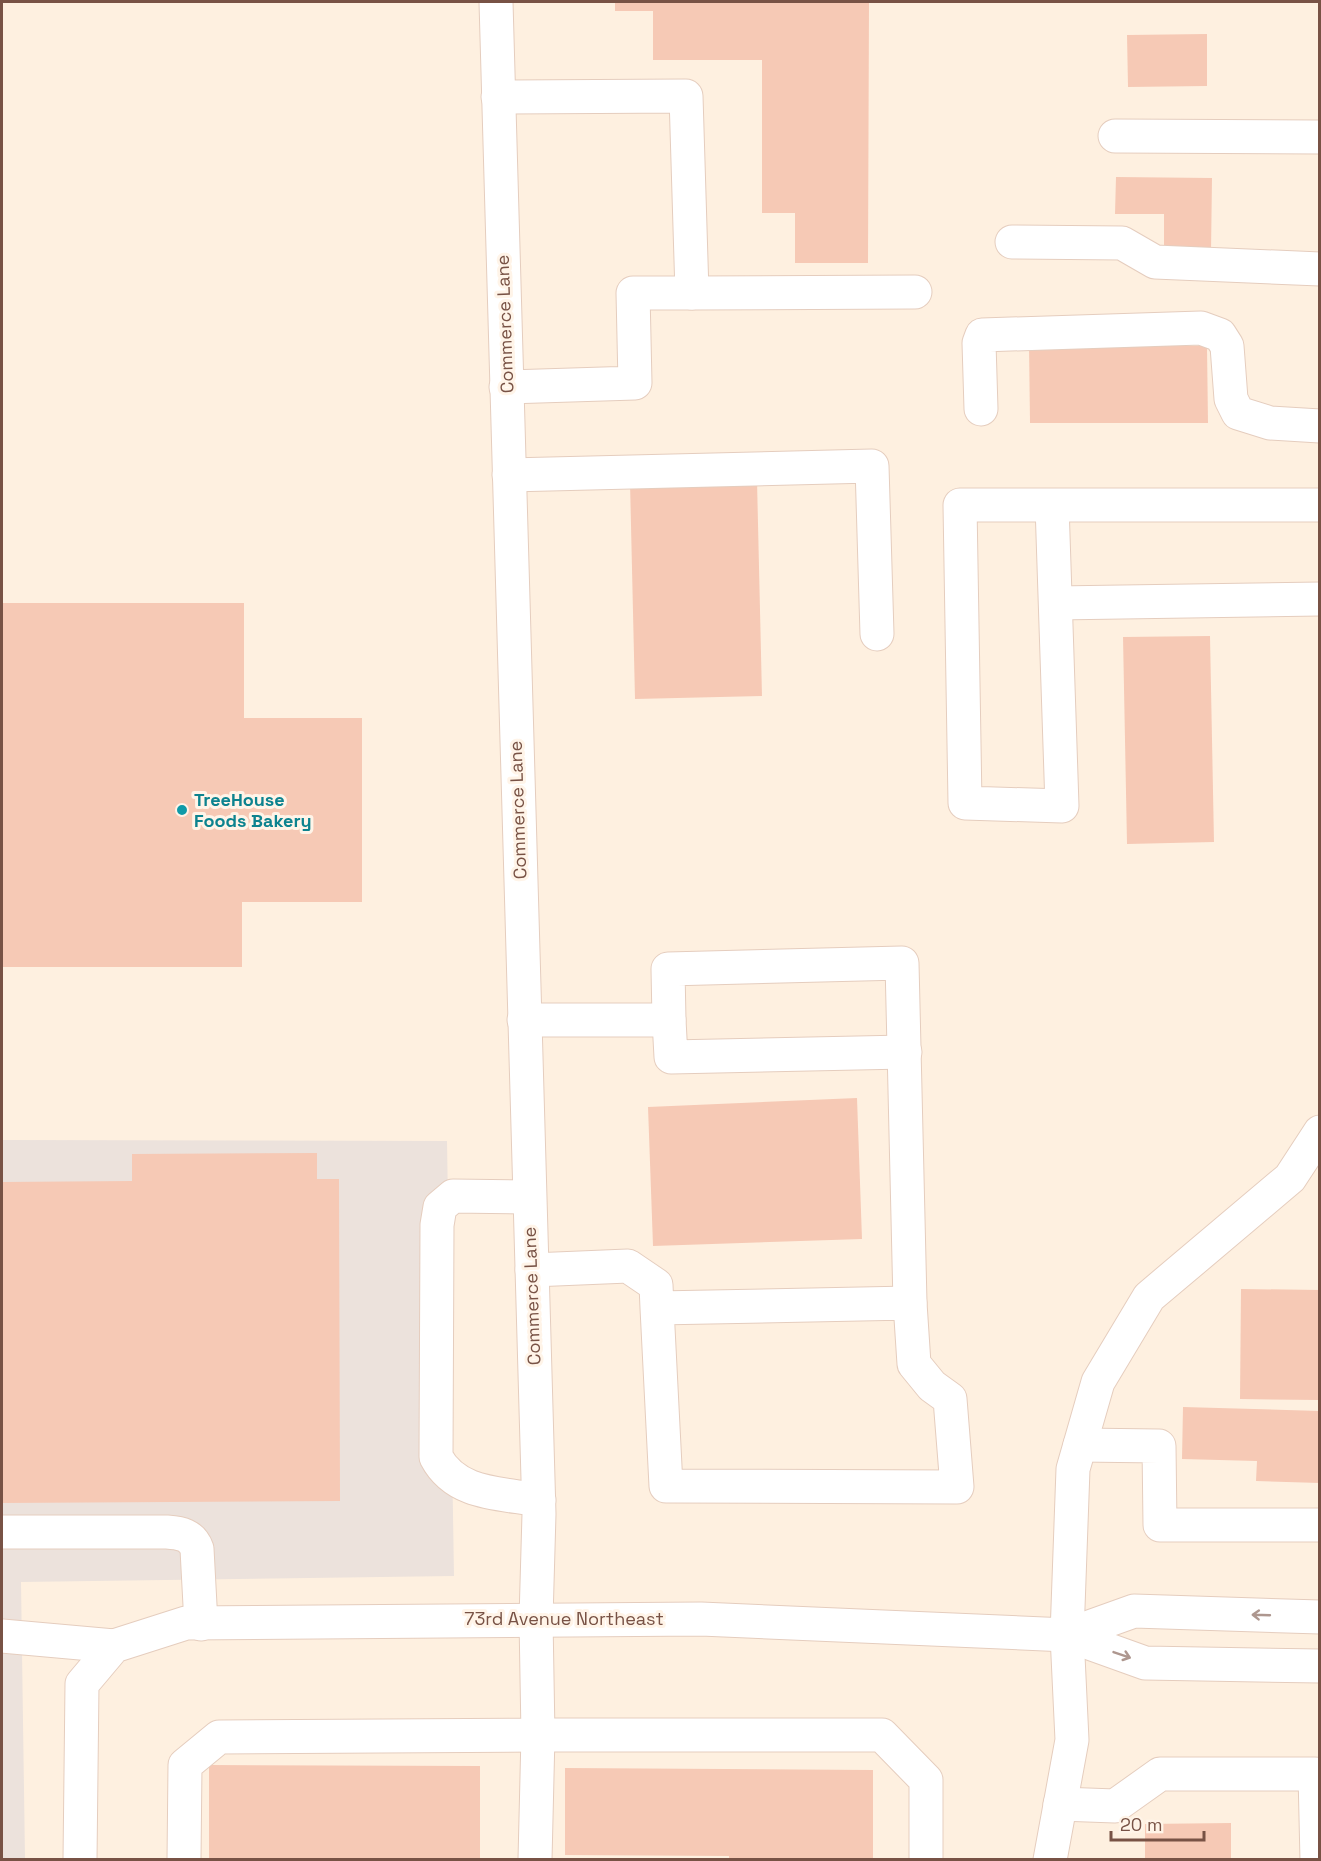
<svg xmlns="http://www.w3.org/2000/svg" width="1321" height="1861" font-family="'Space Grotesk',sans-serif">
  <rect width="100%" height="100%" fill="#fef0e0"/>
  <path fill="#ece2dc" d="M 2,1140 L 447,1141 L 454,1576 L 21,1582 L 25,1859 L 2,1860 Z"/>
  <g fill="#f6c9b5">
    <path d="M 615,2 L 869,2 L 868,263 L 795,263 L 795,213 L 762,213 L 762,60 L 653,60 L 653,11 L 615,11 Z"/>
    <path d="M 1207,34 L 1207,86 L 1128,87 L 1127,35 Z"/>
    <path d="M 1116,177 L 1212,178 L 1211,252 L 1164,251 L 1164,214 L 1115,214 Z"/>
    <path d="M 1029,345 L 1207,346 L 1208,423 L 1030,423 Z"/>
    <path d="M 757,480 L 762,696 L 635,699 L 630,482 Z"/>
    <path d="M 2,603 L 244,603 L 244,718 L 362,718 L 362,902 L 242,902 L 242,967 L 2,967 Z"/>
    <path d="M 1210,636 L 1214,842 L 1127,844 L 1123,637 Z"/>
    <path d="M 857,1098 L 862,1239 L 653,1246 L 648,1107 Z"/>
    <path d="M 317,1153 L 317,1179 L 339,1179 L 340,1501 L 2,1503 L 2,1182 L 132,1181 L 132,1154 Z"/>
    <path d="M 1241,1289 L 1320,1290 L 1319,1400 L 1240,1399 Z"/>
    <path d="M 1183,1407 L 1320,1411 L 1320,1483 L 1256,1481 L 1257,1461 L 1182,1459 Z"/>
    <path d="M 209,1765 L 480,1766 L 480,1860 L 209,1860 Z"/>
    <path d="M 565,1768 L 873,1770 L 873,1860 L 729,1860 L 729,1856 L 565,1855 Z"/>
    <path d="M 1231,1823 L 1231,1860 L 1145,1860 L 1145,1824 Z"/>
  </g>
  <g fill="none" stroke-linecap="round" stroke-linejoin="round">
    <defs>
      <g id="minor">
        <path d="M 498,97 L 686,96 L 692,293 L 633,293 L 635,383 L 506,387"/>
        <path d="M 1115,136 L 1320,137"/>
        <path d="M 1012,242 L 1122,243 L 1155,262 L 1320,269"/>
        <path d="M 692,293 L 915,292"/>
        <path d="M 981,409 L 979,343 L 982,335 L 1201,328 L 1220,335 L 1227,346 L 1231,399 L 1238,413 L 1270,423 L 1320,426"/>
        <path d="M 509,475 L 872,466 L 877,634"/>
        <path d="M 1052,505 L 1062,806 L 965,803 L 960,505 L 1320,505"/>
        <path d="M 1056,603 L 1320,599"/>
        <path d="M 524,1020 L 669,1020 L 668,969 L 902,963 L 910,1303"/>
        <path d="M 669,1020 L 671,1057 L 905,1052"/>
        <path d="M 529,1197 L 453,1196 L 440,1207 L 437,1225 L 436,1457 C 456,1495 500,1493 539,1500"/>
        <path d="M 532,1270 L 628,1266 L 656,1285 L 657,1308 L 666,1486 L 957,1487 L 950,1399 L 932,1386 L 914,1364 L 910,1303 L 657,1308"/>
        <path d="M 1080,1445 L 1159,1446 L 1160,1525 L 1320,1525"/>
        <path d="M 2,1532 L 167,1532 C 181,1533 192,1535 197,1549 L 201,1624"/>
        <path d="M 1067,1635 L 1134,1611 L 1320,1617"/>
        <path d="M 2,1636 L 114,1646"/>
        <path d="M 1060,1804 L 1115,1806 L 1160,1774 L 1315,1774 L 1317,1860"/>
        <path d="M 80,1860 L 82,1684 L 114,1646 L 186,1623 L 701,1619 L 1067,1635 L 1145,1663 L 1320,1666"/>
        <path d="M 184,1860 L 185,1765 L 219,1737 L 538,1735 L 536,1619 L 539,1514 L 496,2"/>
        <path d="M 535,1860 L 538,1735 L 882,1735 L 926,1780 L 926,1860"/>
        <path d="M 1050,1860 L 1072,1740 L 1067,1635 L 1073,1469 L 1098,1382 L 1149,1297 L 1290,1178 L 1320,1132"/>
      </g>
    </defs>
    <use href="#minor" stroke="#e5cdbe" stroke-width="35"/>
    <use href="#minor" stroke="#fff" stroke-width="33"/>
  </g>
  <defs><path id="oneway-shaft" d="M-6 0H5M1.5-3L5.5 0L1.5 3" fill="none" stroke-width="1.6" stroke-linecap="round" stroke-linejoin="round" transform="scale(1.5)"/></defs>
  <g stroke="#ae978f">
    <use href="#oneway-shaft" transform="translate(1261 1615) rotate(-178)"/>
    <use href="#oneway-shaft" transform="translate(1122 1655) rotate(19)"/>
  </g>
  <circle fill="#0f9aa8" stroke="#fff4e8" stroke-width="2" cx="182" cy="810" r="6"/>
  <g text-anchor="middle" stroke-width="6" stroke-linejoin="round" paint-order="stroke">
    <g font-size="18" fill="#785245" stroke="#fff4e8">
      <text transform="translate(505 324) rotate(-92)" y="6">Commerce Lane</text>
      <text transform="translate(518 810) rotate(-92)" y="6">Commerce Lane</text>
      <text transform="translate(532 1296) rotate(-92)" y="6">Commerce Lane</text>
      <text x="564" y="1625">73rd Avenue Northeast</text>
    </g>
    <g font-size="18" font-weight="bold" fill="#0d838f" stroke="#fff4e8" text-anchor="start">
      <text x="194" y="806">TreeHouse<tspan x="194" dy="21">Foods Bakery</tspan></text>
    </g>
  </g>
  <rect width="1321" height="1861" fill="none" stroke="#785245" stroke-width="6"/>
  <path d="M1111 1831v9h93v-9" fill="none" stroke="#785245" stroke-width="3"/>
  <text x="1120" y="1831" font-size="18" fill="#785245" stroke="#fff4e8" stroke-width="4.5" paint-order="stroke">20 m</text>
</svg>
